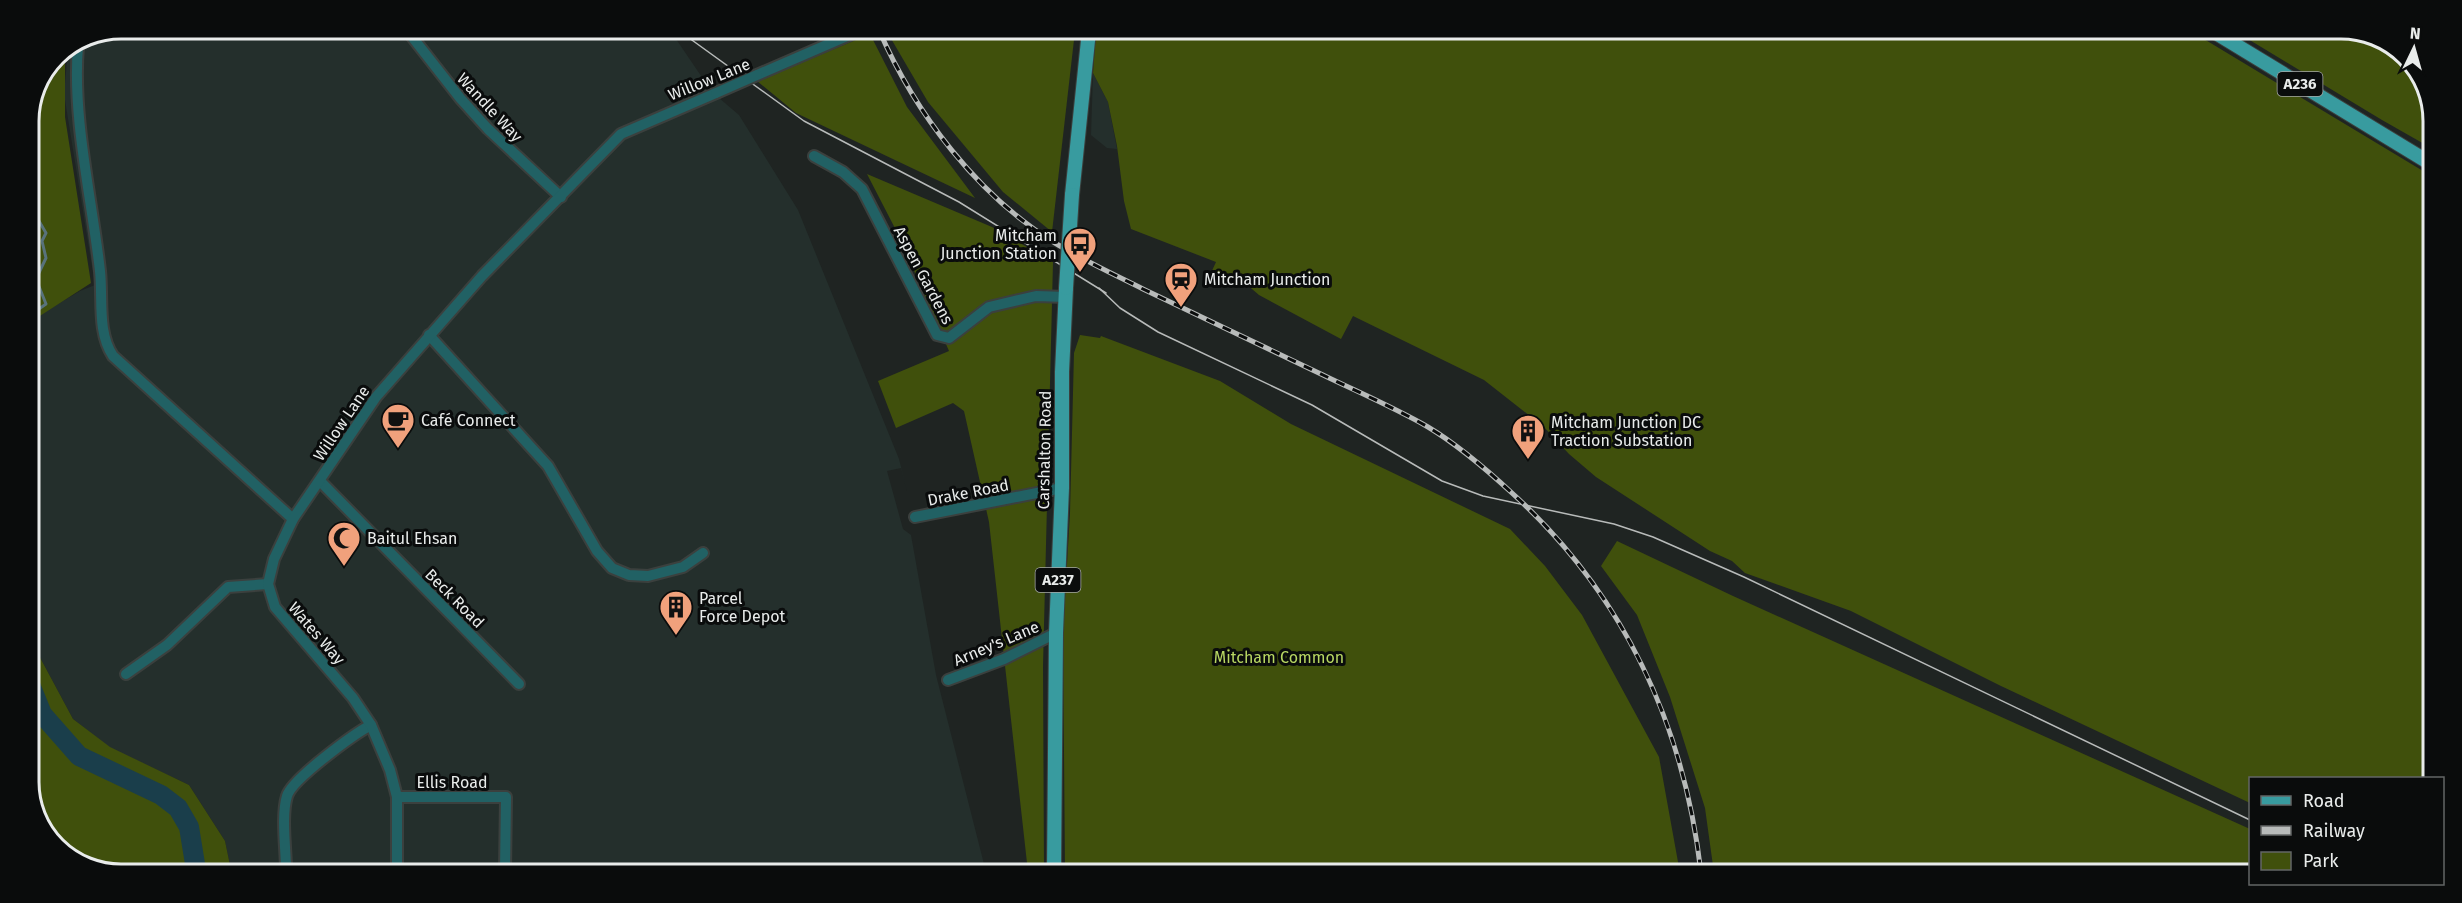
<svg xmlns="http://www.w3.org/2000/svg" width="2462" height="903" font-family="'Fira Sans',sans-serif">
  <rect width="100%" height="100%" fill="#1f2422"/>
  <g fill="#242f2c">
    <path d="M 122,29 L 667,30 L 676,39 L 712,92 L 739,115 L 798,210 L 899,459 L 907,491 L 901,468 L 887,471 L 903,529 L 911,535 L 936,675 L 986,872 L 231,870 L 225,841 L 189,785 L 110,748 L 73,719 L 29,637 L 29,321 L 80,291 L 95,285 L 64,94 L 68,50 Z"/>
    <path d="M 1093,73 L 1108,102 L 1117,149 L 1107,148 L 1091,135 Z"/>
  </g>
  <g fill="#40500c">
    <path d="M 886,30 L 1075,31 L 1052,232 L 1003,192 L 928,102 Z"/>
    <path d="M 1096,31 L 2194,33 L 2433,177 L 2429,778 L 2250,778 L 2250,803 L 2001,686 L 1851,611 L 1745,573 L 1732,561 L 1710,551 L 1596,477 L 1569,454 L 1544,427 L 1484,380 L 1353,316 L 1341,339 L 1259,295 L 1245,283 L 1211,273 L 1216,262 L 1131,229 L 1124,201 L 1117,146 L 1108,102 L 1093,73 Z"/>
    <path d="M 2238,33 L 2370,33 L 2414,65 L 2433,115 L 2433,149 L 2382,120 Z"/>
    <path d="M 870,34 L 907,107 L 975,198 L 796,113 L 757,81 Z"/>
    <path d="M 65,52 L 65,117 L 91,283 L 29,323 L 29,116 L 56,56 Z"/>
    <path d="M 867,174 L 992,227 L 1053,262 L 1043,666 L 1044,872 L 1028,872 L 989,522 L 964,411 L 953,403 L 896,428 L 878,381 L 949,351 L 899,236 Z"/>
    <path d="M 1080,335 L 1100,338 L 1101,336 L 1220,381 L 1291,424 L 1510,529 L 1545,566 L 1582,615 L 1659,757 L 1680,873 L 1065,872 L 1063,633 L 1070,513 L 1074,353 Z"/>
    <path d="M 1617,541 L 1733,596 L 2250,829 L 2250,874 L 1714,873 L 1705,808 L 1670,697 L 1637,615 L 1601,566 Z"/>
    <path d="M 29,637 L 73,719 L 110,747 L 189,785 L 225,841 L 231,870 L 92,870 L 48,838 L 29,788 Z"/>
  </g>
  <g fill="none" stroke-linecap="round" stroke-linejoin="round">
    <g stroke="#58727b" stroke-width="3">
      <path d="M 29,126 L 34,105"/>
      <path d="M 29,204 L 46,233 L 42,241 L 46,258 L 36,279 L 46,304 L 29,316"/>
    </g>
    <path stroke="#1a3e4b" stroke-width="20" d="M 29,682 L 42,714 L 79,756 L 161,795 L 178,808 L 189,827 L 196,870"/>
    <defs>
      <g id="minor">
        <path d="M 406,29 L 460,98 L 488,129 L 561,197"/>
        <path d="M 78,46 C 72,118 92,199 100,271 C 103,299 97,332 113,356 L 293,519"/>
        <path d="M 757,75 L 861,30"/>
        <path d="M 814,156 L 843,172 L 862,189 L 937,335 L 949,338 L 989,307 L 1036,296 L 1066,297"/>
        <path d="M 429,335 L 548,466 L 597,551 L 612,568 L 629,575 L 648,576 L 683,567 L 703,553"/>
        <path d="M 320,481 L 519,684"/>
        <path d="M 915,517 L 1062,488"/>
        <path d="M 126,674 L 167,645 L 228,587 L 268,584"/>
        <path d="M 948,680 L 1004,659 L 1056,633"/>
        <path d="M 397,797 L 506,797 L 505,871"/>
        <path d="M 286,870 C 286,849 281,816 287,796 C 292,779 354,734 371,725"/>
        <path d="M 397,870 L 397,797 L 390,770 L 371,725 L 353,698 L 275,607 L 268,584 L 274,559 L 293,519 L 376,397 L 482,276 L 621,134 L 716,93"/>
      </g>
      <g id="major">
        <path d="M 2216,33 L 2433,165"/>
        <path d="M 1072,195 L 1089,31"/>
        <path d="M 1054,872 L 1056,633 L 1062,488 L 1062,372 L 1066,288"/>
      </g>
    </defs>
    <use href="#minor" stroke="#3b403e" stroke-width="14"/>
    <use href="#major" stroke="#3b403e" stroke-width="16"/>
    <use href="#minor" stroke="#216164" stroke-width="10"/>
    <use href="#major" stroke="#389b9f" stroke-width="14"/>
    <g stroke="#b8bbba" stroke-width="1.5">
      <path d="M 678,30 L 804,121 L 959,202 L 1106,293"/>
      <path d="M 1099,288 L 1120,308 L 1158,332 L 1312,405 L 1442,481 L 1483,496 L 1614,524 L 1653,537 L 1744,577 L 2250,820"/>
    </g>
    <defs>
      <path id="rail" d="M 879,30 C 915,113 977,195 1055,243 C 1083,260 1113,274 1143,289 C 1203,318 1263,346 1323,375 C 1358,392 1395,408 1428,427 C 1458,445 1486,469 1512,493 C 1623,594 1684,724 1701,873"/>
    </defs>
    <use href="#rail" stroke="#b8bbba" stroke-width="5"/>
    <use href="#rail" stroke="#0a0c0c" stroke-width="3" stroke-dasharray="9" stroke-linecap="butt"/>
    <defs>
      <path id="minor-bridge" d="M 716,93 L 757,75"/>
      <path id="major-bridge" d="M 1066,288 L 1072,195"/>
    </defs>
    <use href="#minor-bridge" stroke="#3b403e" stroke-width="14" stroke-linecap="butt"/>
    <use href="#major-bridge" stroke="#3b403e" stroke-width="16" stroke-linecap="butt"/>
    <use href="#minor-bridge" stroke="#216164" stroke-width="10"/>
    <use href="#major-bridge" stroke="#389b9f" stroke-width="14"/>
  </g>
  <defs>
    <symbol id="bus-pin" viewBox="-11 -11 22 30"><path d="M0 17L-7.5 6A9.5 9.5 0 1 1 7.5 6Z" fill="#f1a17c" stroke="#0a0c0c"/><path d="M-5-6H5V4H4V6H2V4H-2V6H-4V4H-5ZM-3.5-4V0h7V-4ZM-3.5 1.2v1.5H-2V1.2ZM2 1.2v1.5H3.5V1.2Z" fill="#111"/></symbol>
    <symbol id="station-pin" viewBox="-11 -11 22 30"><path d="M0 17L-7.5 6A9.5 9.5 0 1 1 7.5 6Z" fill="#f1a17c" stroke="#0a0c0c"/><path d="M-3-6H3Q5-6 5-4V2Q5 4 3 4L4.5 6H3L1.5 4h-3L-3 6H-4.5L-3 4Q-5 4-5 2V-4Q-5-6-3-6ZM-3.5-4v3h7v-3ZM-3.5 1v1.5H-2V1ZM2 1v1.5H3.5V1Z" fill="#111"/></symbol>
    <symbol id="cafe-pin" viewBox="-11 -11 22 30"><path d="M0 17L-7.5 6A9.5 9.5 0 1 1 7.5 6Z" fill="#f1a17c" stroke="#0a0c0c"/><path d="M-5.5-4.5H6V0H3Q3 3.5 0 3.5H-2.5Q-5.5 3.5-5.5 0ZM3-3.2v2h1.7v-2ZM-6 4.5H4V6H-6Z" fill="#111"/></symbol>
    <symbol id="building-pin" viewBox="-11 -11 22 30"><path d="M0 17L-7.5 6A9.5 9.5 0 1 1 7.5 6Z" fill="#f1a17c" stroke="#0a0c0c"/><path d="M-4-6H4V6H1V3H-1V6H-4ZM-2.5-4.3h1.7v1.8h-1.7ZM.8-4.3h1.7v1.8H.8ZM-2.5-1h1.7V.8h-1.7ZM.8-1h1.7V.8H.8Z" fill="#111"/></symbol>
    <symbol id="mosque-pin" viewBox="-11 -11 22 30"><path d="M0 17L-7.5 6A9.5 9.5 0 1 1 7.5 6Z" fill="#f1a17c" stroke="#0a0c0c"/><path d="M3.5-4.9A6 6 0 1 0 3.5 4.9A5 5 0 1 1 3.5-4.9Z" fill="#111"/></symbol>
  </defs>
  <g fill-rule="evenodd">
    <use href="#bus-pin" x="1061" y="225" width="38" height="52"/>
    <use href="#station-pin" x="1162" y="260" width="38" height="52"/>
    <use href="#cafe-pin" x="379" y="401" width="38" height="52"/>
    <use href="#building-pin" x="1509" y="412" width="38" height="52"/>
    <use href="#mosque-pin" x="325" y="519" width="38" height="52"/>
    <use href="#building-pin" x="657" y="588" width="38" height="52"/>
  </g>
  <g text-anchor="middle" stroke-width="6" stroke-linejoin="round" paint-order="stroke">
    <g fill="#0a0c0c" stroke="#a6a9a8" stroke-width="1.5">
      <rect x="2277.5" y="72" width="45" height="24" rx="4.5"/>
      <rect x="1035.5" y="568" width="45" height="24" rx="4.5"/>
    </g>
    <g font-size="15" font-weight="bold" fill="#e9eceb">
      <text x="2300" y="89">A236</text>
      <text x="1058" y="585">A237</text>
    </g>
    <g font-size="16" fill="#e9eceb" stroke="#0a0c0c">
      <text transform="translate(709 79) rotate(-22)" y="6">Willow Lane</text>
      <text transform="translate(490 107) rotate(47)" y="6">Wandle Way</text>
      <text transform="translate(924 275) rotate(62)" y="6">Aspen Gardens</text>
      <text transform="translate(341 423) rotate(-56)" y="6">Willow Lane</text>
      <text transform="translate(1044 450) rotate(-89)" y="6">Carshalton Road</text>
      <text transform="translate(968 492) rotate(-11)" y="6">Drake Road</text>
      <text transform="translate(455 598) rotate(45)" y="6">Beck Road</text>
      <text transform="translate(317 633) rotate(49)" y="6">Wates Way</text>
      <text transform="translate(996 643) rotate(-23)" y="6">Arney's Lane</text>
      <text x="452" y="788">Ellis Road</text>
    </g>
    <g font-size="16" fill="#e9eceb" stroke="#0a0c0c" text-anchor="start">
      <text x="1057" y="241" text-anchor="end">Mitcham<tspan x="1057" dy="18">Junction Station</tspan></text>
      <text x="1204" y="285">Mitcham Junction</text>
      <text x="421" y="426">Café Connect</text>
      <text x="1551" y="428">Mitcham Junction DC<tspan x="1551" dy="18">Traction Substation</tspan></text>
      <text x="367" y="544">Baitul Ehsan</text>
      <text x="699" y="604">Parcel<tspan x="699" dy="18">Force Depot</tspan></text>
    </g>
    <g font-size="16" fill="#b8d763" stroke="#0a0c0c">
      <text x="1279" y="663">Mitcham Common</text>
    </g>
  </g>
  <path d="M0 0H2462V903H0ZM121 39H2341A82 82 0 0 1 2423 121V782A82 82 0 0 1 2341 864H121A82 82 0 0 1 39 782V121A82 82 0 0 1 121 39Z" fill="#0a0c0c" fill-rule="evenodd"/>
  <path fill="none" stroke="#e9eceb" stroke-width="3" d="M121 39H2341A82 82 0 0 1 2423 121V782A82 82 0 0 1 2341 864H121A82 82 0 0 1 39 782V121A82 82 0 0 1 121 39Z"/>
  <rect x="2249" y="777" width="195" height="108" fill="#0a0c0c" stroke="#636665" stroke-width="1.5"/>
  <rect x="2261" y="796" width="30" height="9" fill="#389b9f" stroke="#636665" stroke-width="1.5"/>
  <text x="2303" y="807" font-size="18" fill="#e9eceb">Road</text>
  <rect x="2261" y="826" width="30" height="9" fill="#b8bbba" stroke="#636665" stroke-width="1.5"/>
  <text x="2303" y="837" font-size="18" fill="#e9eceb">Railway</text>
  <rect x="2261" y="852" width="30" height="18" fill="#40500c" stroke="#636665" stroke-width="1.5"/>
  <text x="2303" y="867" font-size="18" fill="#e9eceb">Park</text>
  <g transform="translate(2414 48) rotate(5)" stroke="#0a0c0c" stroke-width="4.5" paint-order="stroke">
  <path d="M0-4.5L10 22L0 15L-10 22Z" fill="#e9eceb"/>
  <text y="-9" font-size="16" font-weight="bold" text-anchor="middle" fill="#e9eceb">N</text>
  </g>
</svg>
